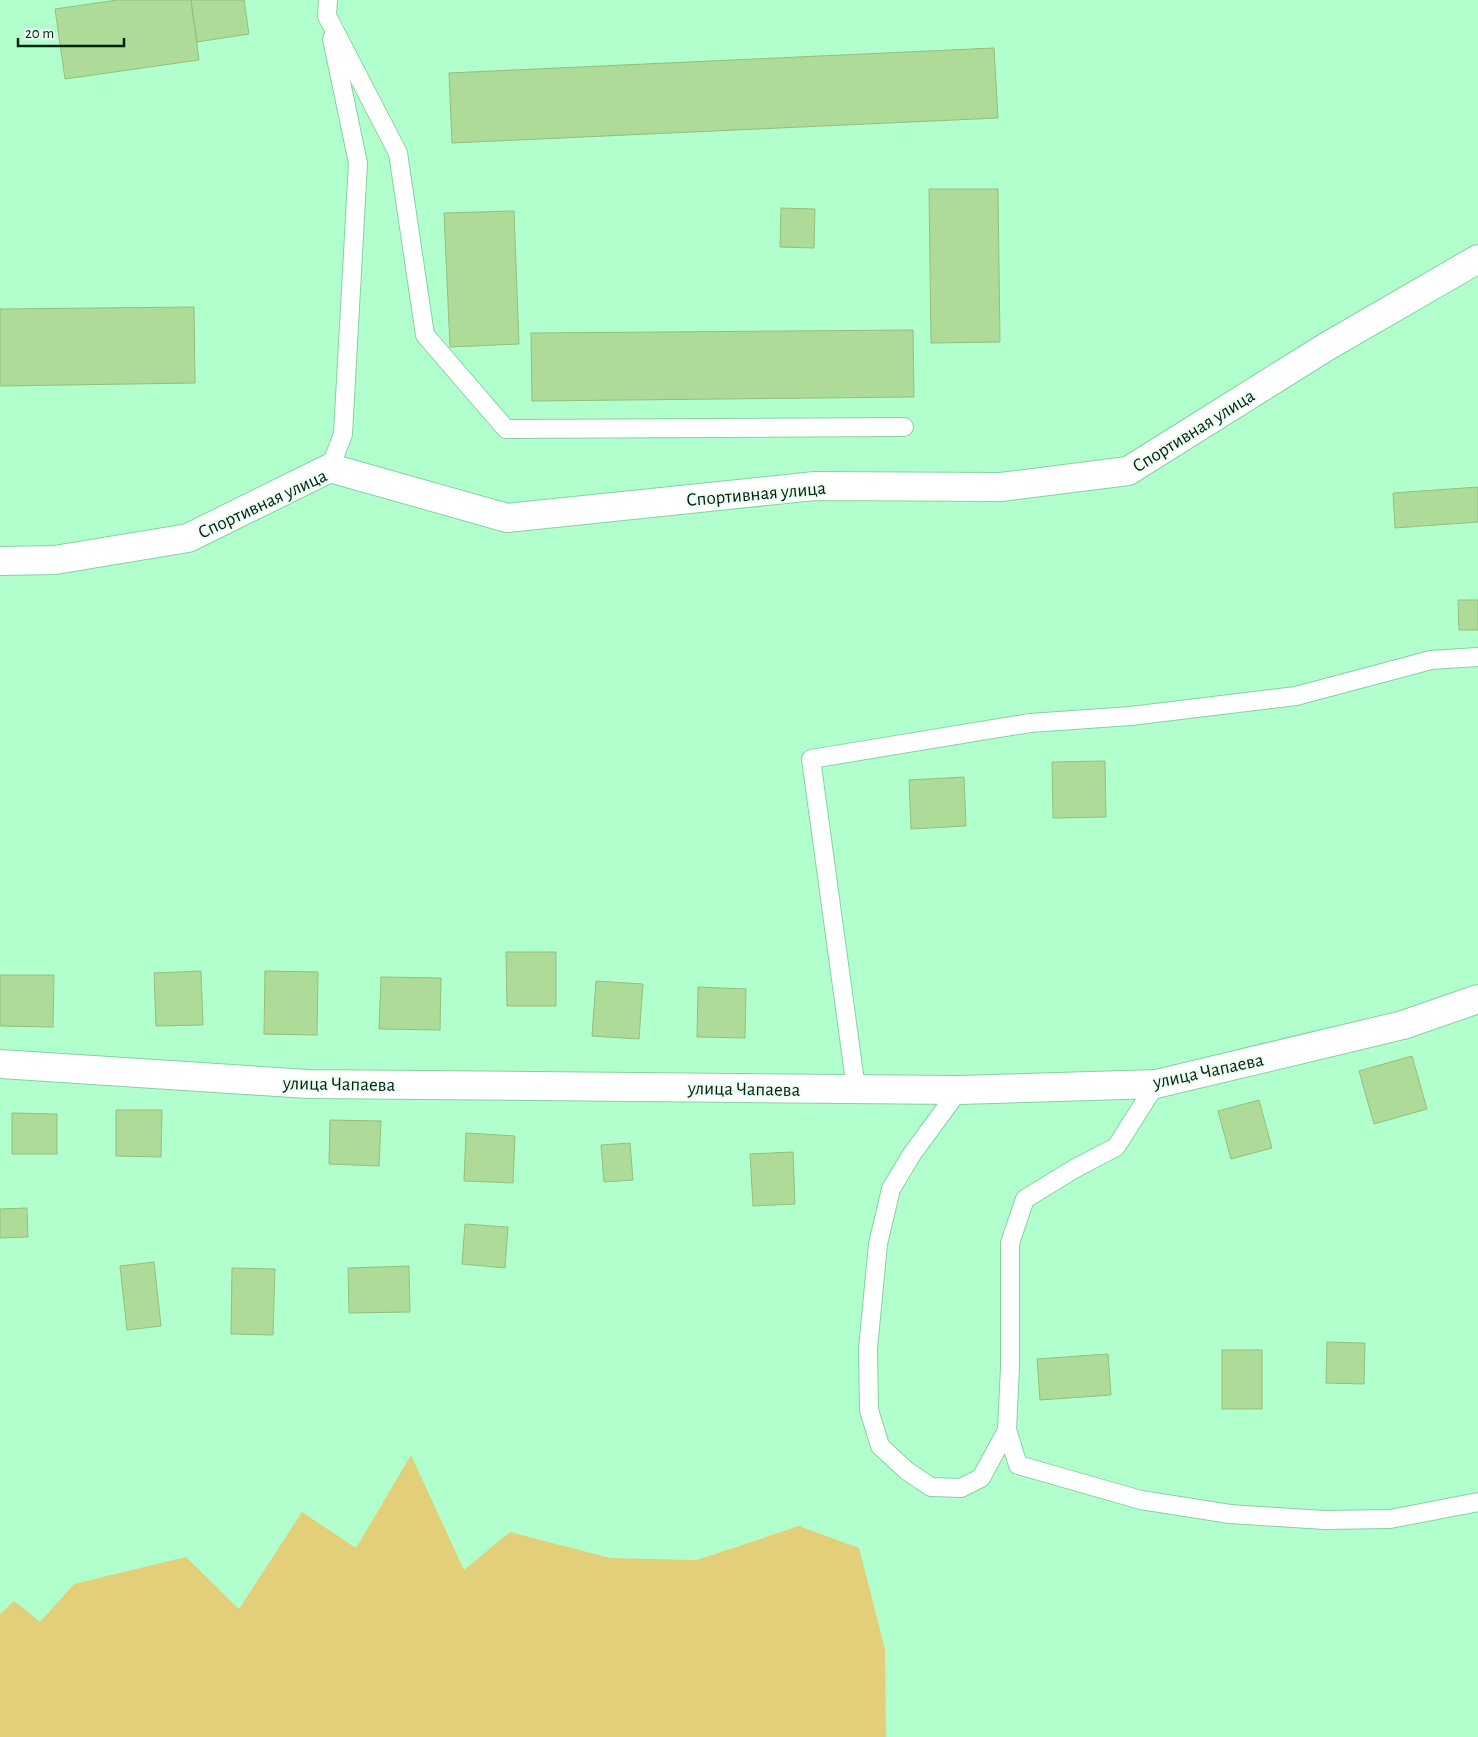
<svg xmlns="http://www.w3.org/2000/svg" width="1478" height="1737" font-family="'Alegreya Sans',sans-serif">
  <rect width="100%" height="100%" fill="#b2ffce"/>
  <path fill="#e3ce79" d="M 411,1455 L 464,1570 L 510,1532 L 610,1558 L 697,1560 L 799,1526 L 859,1548 L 885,1649 L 886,1737 L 0,1737 L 0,1614 L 14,1601 L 40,1622 L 74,1584 L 186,1557 L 239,1609 L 302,1512 L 356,1548 Z"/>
  <g fill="#aedb98" stroke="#93bf7d">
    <path d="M 117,0 L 191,0 L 199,60 L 65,79 L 55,9 Z"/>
    <path d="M 191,0 L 244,0 L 249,34 L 197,42 Z"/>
    <path d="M 994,48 L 998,118 L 452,143 L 449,73 Z"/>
    <path d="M 929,189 L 998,189 L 1000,342 L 931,343 Z"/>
    <path d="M 781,208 L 815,209 L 814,248 L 780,247 Z"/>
    <path d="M 514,211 L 519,344 L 450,347 L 444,213 Z"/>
    <path d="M 194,307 L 195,383 L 0,386 L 0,309 Z"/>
    <path d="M 913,330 L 914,397 L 532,401 L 531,333 Z"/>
    <path d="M 1478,487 L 1478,522 L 1395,528 L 1393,493 Z"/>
    <path d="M 1458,600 L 1478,600 L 1478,630 L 1459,630 Z"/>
    <path d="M 1105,761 L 1106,817 L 1053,818 L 1052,762 Z"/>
    <path d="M 964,777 L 966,826 L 911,829 L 909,780 Z"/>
    <path d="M 506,952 L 556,952 L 556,1006 L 507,1006 Z"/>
    <path d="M 201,971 L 203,1025 L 156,1026 L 154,973 Z"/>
    <path d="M 265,971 L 318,972 L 317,1035 L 264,1034 Z"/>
    <path d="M 0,975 L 54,975 L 53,1027 L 0,1026 Z"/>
    <path d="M 381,977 L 441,978 L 440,1030 L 379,1029 Z"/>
    <path d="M 596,981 L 643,984 L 639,1039 L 592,1036 Z"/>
    <path d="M 698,987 L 746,989 L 745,1038 L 697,1037 Z"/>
    <path d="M 1412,1056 L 1427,1109 L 1374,1124 L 1359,1071 Z"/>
    <path d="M 1259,1100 L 1272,1148 L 1231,1159 L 1218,1111 Z"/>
    <path d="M 116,1110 L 162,1110 L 161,1157 L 116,1156 Z"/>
    <path d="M 12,1113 L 57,1114 L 57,1154 L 12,1154 Z"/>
    <path d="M 330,1120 L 381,1121 L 379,1166 L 329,1164 Z"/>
    <path d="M 466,1133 L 515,1136 L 513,1183 L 464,1181 Z"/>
    <path d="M 630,1143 L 633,1180 L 604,1182 L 601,1145 Z"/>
    <path d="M 793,1152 L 795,1204 L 753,1206 L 750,1154 Z"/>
    <path d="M 27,1208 L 28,1237 L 0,1238 L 0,1209 Z"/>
    <path d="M 465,1224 L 508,1227 L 505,1268 L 462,1264 Z"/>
    <path d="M 154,1262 L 161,1326 L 127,1330 L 120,1266 Z"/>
    <path d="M 409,1266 L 410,1312 L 349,1313 L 348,1268 Z"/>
    <path d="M 232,1268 L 275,1269 L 273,1335 L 231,1334 Z"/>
    <path d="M 1327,1342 L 1365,1343 L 1364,1384 L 1326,1383 Z"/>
    <rect x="1222" y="1350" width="40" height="59"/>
    <path d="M 1108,1354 L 1111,1395 L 1040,1400 L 1037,1359 Z"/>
  </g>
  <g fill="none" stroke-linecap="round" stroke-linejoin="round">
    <defs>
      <g id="lane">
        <path d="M 328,0 L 327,16 L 398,153 L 425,335 L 506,429 L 904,427"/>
        <path d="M 330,468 L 343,434 L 358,163 L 332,39"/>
        <path d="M 1156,1084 L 1116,1147 L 1074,1169 L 1025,1199 L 1010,1243 L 1010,1367 L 1007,1430 L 1018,1465 L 1141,1500 L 1230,1514 L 1325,1520 L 1390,1519 L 1478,1502"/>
        <path d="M 856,1089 L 811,759 L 1030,723 L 1131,716 L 1296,696 L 1431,660 L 1478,657"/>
        <path d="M 959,1090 L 912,1154 L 891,1189 L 878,1244 L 868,1349 L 869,1410 L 880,1446 L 907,1471 L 931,1487 L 961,1488 L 981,1478 L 1007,1430"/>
      </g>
      <g id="street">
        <path d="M 0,561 L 55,560 L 188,538 L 330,468 L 507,518 L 815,486 L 1001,487 L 1128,471 L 1326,347 L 1478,259"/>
        <path d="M 0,1064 L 308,1084 L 959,1090 L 1156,1084 L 1403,1025 L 1478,999"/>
      </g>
    </defs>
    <use href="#lane" stroke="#86d1a2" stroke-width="20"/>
    <use href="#street" stroke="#86d1a2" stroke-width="30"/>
    <use href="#lane" stroke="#fff" stroke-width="18"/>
    <use href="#street" stroke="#fff" stroke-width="28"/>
  </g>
  <g text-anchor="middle" stroke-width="4" stroke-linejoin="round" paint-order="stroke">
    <g font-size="19" fill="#022110" stroke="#edfcf2">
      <text transform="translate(1193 430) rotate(-32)" y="7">Спортивная улица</text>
      <text transform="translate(756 493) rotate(-5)" y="7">Спортивная улица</text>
      <text transform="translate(262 503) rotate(-25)" y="7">Спортивная улица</text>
      <text transform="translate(1208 1070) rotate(-12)" y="7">улица Чапаева</text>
      <text transform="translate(339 1083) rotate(1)" y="7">улица Чапаева</text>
      <text transform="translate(744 1088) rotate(1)" y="7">улица Чапаева</text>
    </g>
  </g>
  <path d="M18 38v8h106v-8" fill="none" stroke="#022110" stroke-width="2.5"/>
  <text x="25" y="38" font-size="15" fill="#022110" stroke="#edfcf2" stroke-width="4" paint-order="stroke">20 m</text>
</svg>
